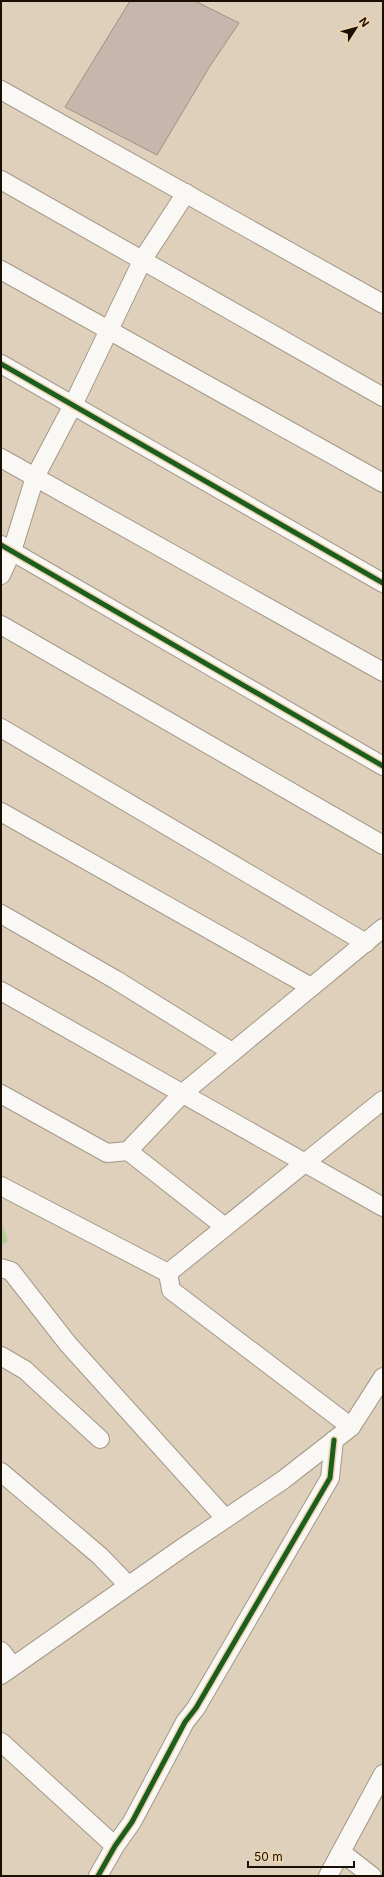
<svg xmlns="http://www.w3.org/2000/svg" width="384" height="1877" font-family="Inter,sans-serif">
  <rect width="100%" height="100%" fill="#dfd0bb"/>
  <path fill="#b1d196" d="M 1,1221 L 8,1241 L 1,1246 Z"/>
  <path fill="#c6b6ac" stroke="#a09187" d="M 130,1 L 195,1 L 239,23 L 210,66 L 157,155 L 65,107 Z"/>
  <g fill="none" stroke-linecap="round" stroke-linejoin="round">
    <defs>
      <g id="minor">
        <path d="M 1,90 L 383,304"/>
        <path d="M 1,180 L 383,397"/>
        <path d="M 1,270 L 383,483"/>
        <path d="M 1,364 L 383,583"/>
        <path d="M 1,458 L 383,672"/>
        <path d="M 1,545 L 383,766"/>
        <path d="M 1,575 L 12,551 L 35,477 L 73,405 L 143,259 L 186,193"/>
        <path d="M 1,625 L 383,845"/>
        <path d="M 1,728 L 366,943"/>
        <path d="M 1,812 L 311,987"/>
        <path d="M 1,914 L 116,980 L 232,1052"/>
        <path d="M 1,991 L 383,1207"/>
        <path d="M 1,1094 L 107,1153 L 128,1151 L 225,1227"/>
        <path d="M 128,1151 L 183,1093 L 383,928"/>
        <path d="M 1,1186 L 168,1273 L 171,1290 L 351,1427"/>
        <path d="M 1,1268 L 11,1271 L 68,1344 L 225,1518"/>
        <path d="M 168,1273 L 383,1100"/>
        <path d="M 1,1356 L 25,1370 L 100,1439"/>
        <path d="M 1,1472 L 100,1556 L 128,1585"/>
        <path d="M 1,1651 L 13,1666"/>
        <path d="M 1,1675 L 182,1548 L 283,1480 L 351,1427 L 383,1377"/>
        <path d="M 1,1742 L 115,1846"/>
        <path d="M 341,1852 L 372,1876"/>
        <path d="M 98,1876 L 115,1846 L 132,1822 L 185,1722 L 196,1708 L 330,1478 L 334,1440"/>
        <path d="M 328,1876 L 383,1774"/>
      </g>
    </defs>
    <use href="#minor" stroke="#a49888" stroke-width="20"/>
    <use href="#minor" stroke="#faf8f5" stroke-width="18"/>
    <defs>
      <g id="cycleway">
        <path d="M 1,364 L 383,583"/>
        <path d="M 1,545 L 383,766"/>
        <path d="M 98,1876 L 115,1846 L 132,1822 L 185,1722 L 196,1708 L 330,1478 L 334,1440"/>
      </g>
    </defs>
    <use href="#cycleway" stroke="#eed4ac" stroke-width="8"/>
    <use href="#cycleway" stroke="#1b5e20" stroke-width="5"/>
  </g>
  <rect width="384" height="1877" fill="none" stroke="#191003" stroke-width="4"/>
  <g transform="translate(356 28) rotate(54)" stroke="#eed4ac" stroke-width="3" paint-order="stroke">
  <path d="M0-3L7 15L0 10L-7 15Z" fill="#191003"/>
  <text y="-6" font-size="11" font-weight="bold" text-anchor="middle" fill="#191003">N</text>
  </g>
  <path d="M248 1861v6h106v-6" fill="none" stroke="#191003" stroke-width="2"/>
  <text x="254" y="1861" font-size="12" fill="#191003" stroke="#eed4ac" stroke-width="3" paint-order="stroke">50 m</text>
</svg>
